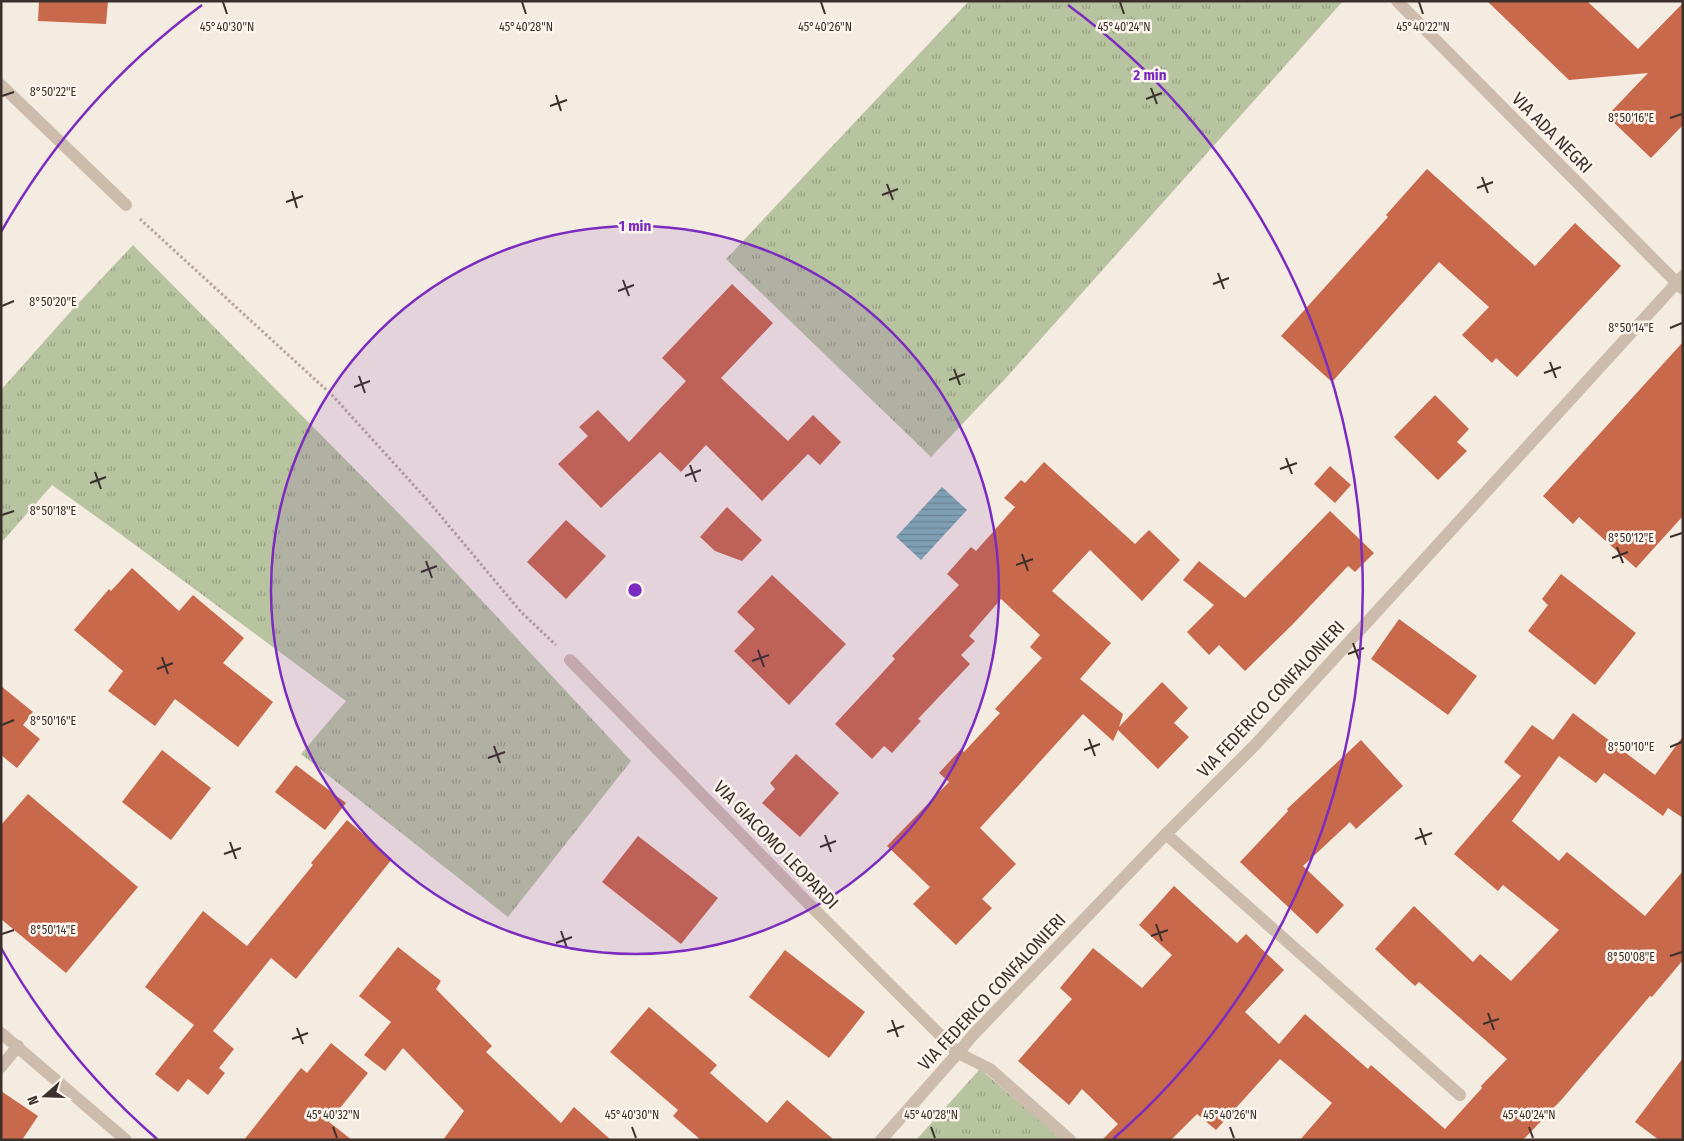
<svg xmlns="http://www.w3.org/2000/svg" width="1684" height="1141" font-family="'Fira Sans Condensed',sans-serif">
  <defs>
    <pattern id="grass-tufts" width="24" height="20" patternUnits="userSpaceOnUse" patternTransform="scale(1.25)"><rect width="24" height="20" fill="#b8c4a0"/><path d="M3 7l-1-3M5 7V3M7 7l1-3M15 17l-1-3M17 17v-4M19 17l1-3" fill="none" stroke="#97a083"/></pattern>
    <pattern id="water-rules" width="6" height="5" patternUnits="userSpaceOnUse" patternTransform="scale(1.25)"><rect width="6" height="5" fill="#7fb0b2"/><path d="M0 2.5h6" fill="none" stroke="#699091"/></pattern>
  </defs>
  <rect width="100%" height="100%" fill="#f4ebe1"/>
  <g fill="url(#grass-tufts)">
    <path d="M 969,1 L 1343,1 L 1005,379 L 931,457 L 726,259 Z"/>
    <path d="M 133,245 L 433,548 L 631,761 L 508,917 L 301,754 L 346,701 L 119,533 L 52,485 L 1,543 L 1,390 L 72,310 Z"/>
    <path d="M 980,1069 L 1063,1140 L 916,1140 Z"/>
  </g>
  <path fill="url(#water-rules)" d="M 942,487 L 967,510 L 921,560 L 896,537 Z"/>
  <g fill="#c8694b">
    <path d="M 39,1 L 108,1 L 106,24 L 38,21 Z"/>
    <path d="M 1487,1 L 1587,1 L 1638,49 L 1683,3 L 1683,125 L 1651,158 L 1607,116 L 1648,73 L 1569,80 Z"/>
    <path d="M 1427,169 L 1535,266 L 1575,223 L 1621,266 L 1517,377 L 1496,358 L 1492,363 L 1462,335 L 1489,307 L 1439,262 L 1332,382 L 1281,336 L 1388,217 L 1386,215 Z"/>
    <path d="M 732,284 L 773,323 L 721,378 L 788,441 L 813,415 L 841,442 L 820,465 L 808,454 L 762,501 L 706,445 L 681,472 L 660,452 L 601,508 L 558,464 L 588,436 L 579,427 L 598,410 L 629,442 L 686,381 L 662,358 Z"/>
    <path d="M 1683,342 L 1683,516 L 1636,568 L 1579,517 L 1573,524 L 1543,496 Z"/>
    <path d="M 1435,395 L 1469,429 L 1457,442 L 1467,451 L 1438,480 L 1394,437 Z"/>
    <path d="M 1044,462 L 1135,544 L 1149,530 L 1180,560 L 1142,601 L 1090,550 L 1052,591 L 1111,643 L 1080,679 L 1123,714 L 1119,727 L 1162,682 L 1188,708 L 1174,723 L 1189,737 L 1158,769 L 1118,730 L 1113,741 L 1083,714 L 980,828 L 1016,864 L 982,899 L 992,908 L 956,945 L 913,904 L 930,887 L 887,846 L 949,782 L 939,773 L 961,749 L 964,752 L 1000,713 L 995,709 L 1042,658 L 1030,647 L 1040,635 L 1001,599 L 969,636 L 975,641 L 961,655 L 970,664 L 918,719 L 921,721 L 892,753 L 884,746 L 872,759 L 835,724 L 895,659 L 892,656 L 959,585 L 947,574 L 971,547 L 976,551 L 1015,507 L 1004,498 L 1021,480 L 1025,483 Z"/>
    <path d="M 1330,466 L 1351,485 L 1335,503 L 1314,484 Z"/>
    <path d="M 727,507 L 762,540 L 742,561 L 715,551 L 700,537 Z"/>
    <path d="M 1330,511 L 1374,553 L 1355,572 L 1348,566 L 1292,625 L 1245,671 L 1219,645 L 1209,655 L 1187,632 L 1214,605 L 1183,580 L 1199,561 L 1245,598 Z"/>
    <path d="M 566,520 L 606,556 L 566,599 L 527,562 Z"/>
    <path d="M 132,568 L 179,611 L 193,595 L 244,638 L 223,663 L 273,702 L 238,747 L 175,699 L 155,726 L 108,691 L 123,671 L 74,630 L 109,589 L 111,591 Z"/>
    <path d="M 1561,574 L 1636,633 L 1595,685 L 1528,631 L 1548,605 L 1542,599 Z"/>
    <path d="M 772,575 L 846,644 L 789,705 L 734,651 L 755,629 L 737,612 Z"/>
    <path d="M 1399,619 L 1477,676 L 1448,715 L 1371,659 Z"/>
    <path d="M 1,686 L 33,712 L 23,725 L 40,739 L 17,768 L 1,755 Z"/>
    <path d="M 1573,713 L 1655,775 L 1683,736 L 1683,818 L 1668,808 L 1663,816 L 1604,773 L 1596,783 L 1559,756 L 1512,821 L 1559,861 L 1567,852 L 1645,916 L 1683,871 L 1683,960 L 1652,997 L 1650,996 L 1563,1098 L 1523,1140 L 1300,1140 L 1332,1103 L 1280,1059 L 1216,1130 L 1197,1114 L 1171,1140 L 1102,1140 L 1118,1124 L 1082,1089 L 1069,1105 L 1018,1061 L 1072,999 L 1060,988 L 1093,948 L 1142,988 L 1172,955 L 1139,925 L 1174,886 L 1237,943 L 1246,934 L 1284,970 L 1245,1012 L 1279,1044 L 1305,1014 L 1368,1069 L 1371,1065 L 1445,1129 L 1482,1088 L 1481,1086 L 1507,1059 L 1419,982 L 1415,986 L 1375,949 L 1414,906 L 1473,962 L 1480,954 L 1511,981 L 1559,930 L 1503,885 L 1498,891 L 1454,854 L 1521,776 L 1504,762 L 1532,725 L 1553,740 Z"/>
    <path d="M 1361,740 L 1403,786 L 1356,829 L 1350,822 L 1303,866 L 1344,905 L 1317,934 L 1240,862 L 1288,811 L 1287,809 Z"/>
    <path d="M 162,750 L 211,788 L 171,840 L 122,802 Z"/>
    <path d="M 796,754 L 839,793 L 800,837 L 762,803 L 775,789 L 770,783 Z"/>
    <path d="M 296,765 L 346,803 L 325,830 L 275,792 Z"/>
    <path d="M 28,794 L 138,887 L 66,973 L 1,919 L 1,825 Z"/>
    <path d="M 347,820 L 392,859 L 296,979 L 271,958 L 213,1031 L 234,1049 L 219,1068 L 225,1073 L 208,1095 L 188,1079 L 178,1092 L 155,1074 L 194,1025 L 145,987 L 203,911 L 247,946 L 313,865 L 311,863 Z"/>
    <path d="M 638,836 L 718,898 L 681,944 L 602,882 Z"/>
    <path d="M 398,947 L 441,981 L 436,989 L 492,1046 L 486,1052 L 561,1123 L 574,1107 L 611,1140 L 443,1140 L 464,1111 L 403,1048 L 385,1071 L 364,1055 L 391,1022 L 359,996 Z"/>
    <path d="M 785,950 L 865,1012 L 829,1058 L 749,997 Z"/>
    <path d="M 649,1007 L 717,1065 L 710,1073 L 767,1123 L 787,1100 L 834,1140 L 701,1140 L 673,1116 L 678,1110 L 610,1052 Z"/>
    <path d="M 331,1043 L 368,1073 L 329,1122 L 352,1140 L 244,1140 L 301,1068 L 307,1073 Z"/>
    <path d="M 1683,1058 L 1683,1140 L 1659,1140 L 1635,1122 Z"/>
    <path d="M 1,1091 L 38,1116 L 22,1140 L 1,1140 Z"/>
  </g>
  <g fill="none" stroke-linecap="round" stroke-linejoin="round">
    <path stroke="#b9a596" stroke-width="3" stroke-dasharray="2.5 2.5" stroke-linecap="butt" d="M 140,219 L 333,396 L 429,502 L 521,612 L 556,645"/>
    <g stroke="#cdbbac" stroke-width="12">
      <path d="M 1397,1 L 1683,289"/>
      <path d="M 1,85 L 126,205"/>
      <path d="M 570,660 L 800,895 L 958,1053 L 990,1069 L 1070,1140"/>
      <path d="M 1166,834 L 1460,1095"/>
      <path d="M 1,1033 L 126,1140"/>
      <path d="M 1,1067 L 18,1046"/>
      <path d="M 881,1140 L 958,1053 L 973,1035 L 1166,834 L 1255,745 L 1683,276"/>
    </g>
  </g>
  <path fill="none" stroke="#3b302b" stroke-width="2" d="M 223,2 L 227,14M 522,2 L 526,14M 821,2 L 825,14M 1120,2 L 1124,14M 1419,2 L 1423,14M 1151,88 L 1157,104M 556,95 L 561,111M 2,96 L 14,92M 1146,99 L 1162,93M 550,106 L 567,100M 1670,118 L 1682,114M 1482,177 L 1488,193M 887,184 L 893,200M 1477,188 L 1493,182M 292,191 L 297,208M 882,195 L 898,189M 286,202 L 303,196M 1218,273 L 1224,289M 623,280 L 629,296M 1213,284 L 1229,278M 618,291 L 634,285M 2,306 L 14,301M 1670,328 L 1682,323M 1550,362 L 1556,378M 954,369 L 960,385M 1544,373 L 1561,367M 359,376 L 365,393M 949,380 L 965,374M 354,387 L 370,381M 1286,458 L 1292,474M 690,465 L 696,482M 1280,469 L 1297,463M 95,472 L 101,489M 685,476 L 701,470M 90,483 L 106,477M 2,515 L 14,511M 1670,537 L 1682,533M 1617,547 L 1623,563M 1022,554 L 1028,571M 1612,558 L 1628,552M 426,561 L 432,578M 1016,565 L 1033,559M 421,572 L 437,566M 1353,643 L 1359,660M 758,650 L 764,667M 1348,654 L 1364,648M 162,657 L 168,674M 752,661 L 769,655M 157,669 L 173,663M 2,725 L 14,720M 1089,739 L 1095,756M 494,746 L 500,763M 1670,747 L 1682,742M 1084,750 L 1100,744M 488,758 L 505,752M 1420,828 L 1426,845M 825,835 L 831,852M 1415,839 L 1432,833M 230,842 L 236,859M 820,847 L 836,841M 224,854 L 241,848M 1156,924 L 1162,941M 561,931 L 567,948M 2,934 L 14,930M 1151,936 L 1168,930M 556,943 L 572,937M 1670,956 L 1682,952M 1488,1013 L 1494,1030M 892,1020 L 898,1037M 1483,1024 L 1499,1019M 297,1028 L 303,1044M 887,1032 L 904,1026M 292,1039 L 308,1033M 333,1127 L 337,1138M 632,1127 L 636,1138M 931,1127 L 935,1138M 1230,1127 L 1234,1138M 1529,1127 L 1533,1138"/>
  <circle cx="635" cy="590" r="364" fill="#7b2cbf" fill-opacity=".12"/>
  <g fill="none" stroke="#7b2cbf" stroke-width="2.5">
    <circle cx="635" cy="590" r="364"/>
    <path d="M157 1139A728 728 0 0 1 1 948M1 232A728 728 0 0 1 202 5M1068 5A728 728 0 0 1 1113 1139"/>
  </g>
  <g text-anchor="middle" stroke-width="5" stroke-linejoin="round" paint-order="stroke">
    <g font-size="18" fill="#3b302b" stroke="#fbf5ee">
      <text transform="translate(1552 133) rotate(45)" y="6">VIA ADA NEGRI</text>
      <text transform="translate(1271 699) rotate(-47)" y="6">VIA FEDERICO CONFALONIERI</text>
      <text transform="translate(776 845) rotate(46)" y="6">VIA GIACOMO LEOPARDI</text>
      <text transform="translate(992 992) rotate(-47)" y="6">VIA FEDERICO CONFALONIERI</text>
    </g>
  </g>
  <g font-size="12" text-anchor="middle" fill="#3b302b" stroke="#fbf5ee" stroke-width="5" stroke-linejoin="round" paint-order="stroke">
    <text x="825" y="31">45°40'26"N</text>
    <text x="1124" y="31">45°40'24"N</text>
    <text x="227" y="31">45°40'30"N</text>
    <text x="526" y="31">45°40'28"N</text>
    <text x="1423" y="31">45°40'22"N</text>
    <text x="53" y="96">8°50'22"E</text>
    <text x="1631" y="122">8°50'16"E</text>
    <text x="53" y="306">8°50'20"E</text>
    <text x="1631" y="332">8°50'14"E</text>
    <text x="53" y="515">8°50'18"E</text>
    <text x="1631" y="542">8°50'12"E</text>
    <text x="53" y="725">8°50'16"E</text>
    <text x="1631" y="751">8°50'10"E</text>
    <text x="53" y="934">8°50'14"E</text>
    <text x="1631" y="961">8°50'08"E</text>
    <text x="333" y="1119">45°40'32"N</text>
    <text x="632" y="1119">45°40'30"N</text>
    <text x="931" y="1119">45°40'28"N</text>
    <text x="1230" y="1119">45°40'26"N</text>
    <text x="1529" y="1119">45°40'24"N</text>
  </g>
  <circle cx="635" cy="590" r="8" fill="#7b2cbf" stroke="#fbf5ee" stroke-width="2.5"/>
  <g font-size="15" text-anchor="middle" font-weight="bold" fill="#7b2cbf" stroke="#fbf5ee" stroke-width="5" stroke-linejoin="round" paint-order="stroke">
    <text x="1150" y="80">2 min</text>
    <text x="635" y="231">1 min</text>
  </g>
  <rect width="1684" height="1141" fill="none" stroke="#3b302b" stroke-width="5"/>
  <g transform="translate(45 1096) rotate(250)" stroke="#fbf5ee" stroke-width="4" paint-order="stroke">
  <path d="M0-4L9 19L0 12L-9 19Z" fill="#3b302b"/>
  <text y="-8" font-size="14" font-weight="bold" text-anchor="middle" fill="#3b302b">N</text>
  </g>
</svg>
